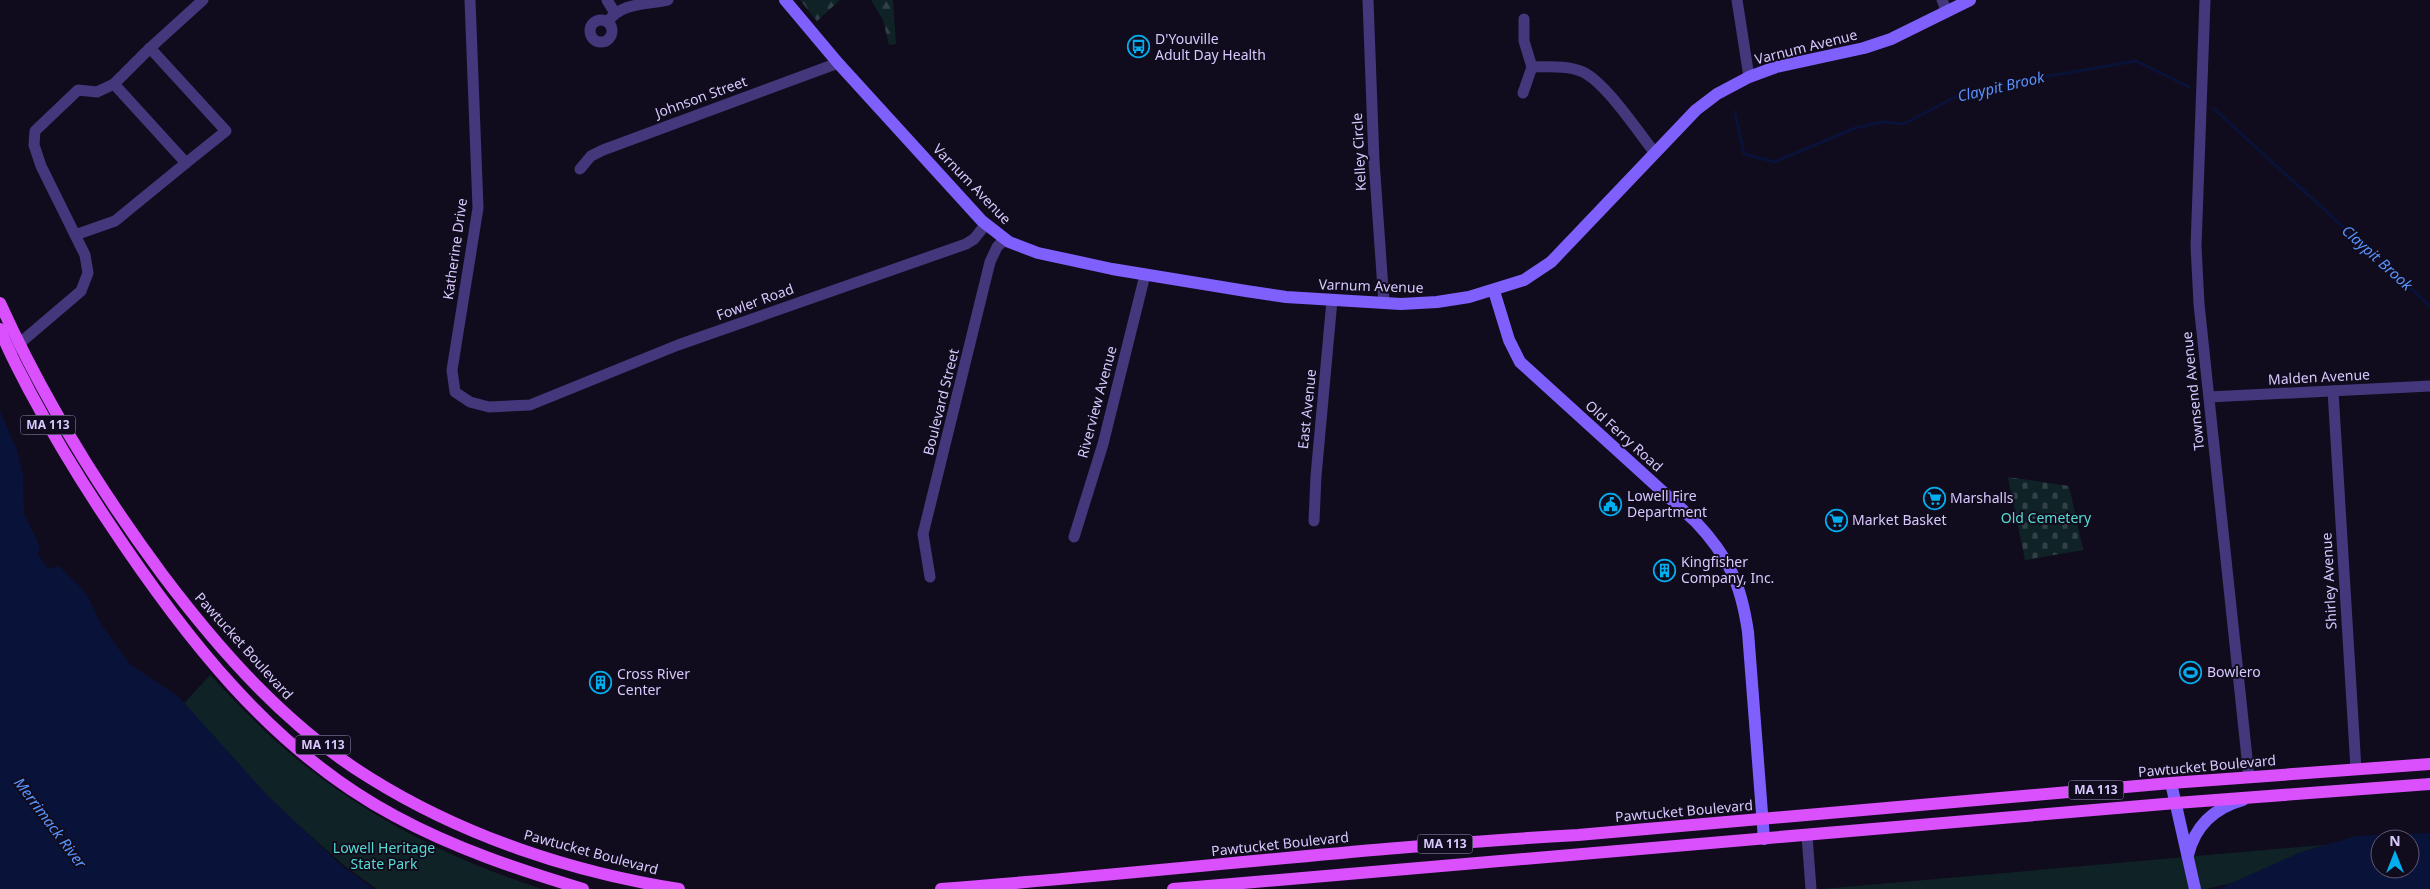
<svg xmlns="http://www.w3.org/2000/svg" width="2430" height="889" font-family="'Noto Sans',sans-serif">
  <defs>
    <pattern id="forest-firs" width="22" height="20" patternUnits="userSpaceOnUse" patternTransform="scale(1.25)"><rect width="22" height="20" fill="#0f2326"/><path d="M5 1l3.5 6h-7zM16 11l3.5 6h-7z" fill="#314147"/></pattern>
    <pattern id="cemetery-stones" width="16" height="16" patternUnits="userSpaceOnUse" patternTransform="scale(1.25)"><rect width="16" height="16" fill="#0f2326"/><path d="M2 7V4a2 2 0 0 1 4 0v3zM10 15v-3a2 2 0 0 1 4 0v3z" fill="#314147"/></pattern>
  </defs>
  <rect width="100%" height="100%" fill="#110c1d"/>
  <g fill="url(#forest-firs)">
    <path d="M 800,0 L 840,0 L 817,21 Z"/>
    <path d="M 871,0 L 893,0 L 896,44 L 889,45 L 883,20 Z"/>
  </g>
  <path fill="url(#cemetery-stones)" d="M 2008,477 L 2069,486 L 2083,550 L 2025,560 Z"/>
  <g fill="#0f2326">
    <path d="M 210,675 C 235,701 259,727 286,750 C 361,814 448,859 542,889 L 377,889 L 346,867 L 296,823 L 169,720 Z"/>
    <path d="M 2380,840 L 2265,875 L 2206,889 L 1822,889 Z"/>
  </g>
  <g fill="#091238" fill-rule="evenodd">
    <path d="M 0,411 L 17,450 L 23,475 L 24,513 L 40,547 L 38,554 L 48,569 L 59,566 L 86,593 L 101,624 L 130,664 L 179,697 L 268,796 L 341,865 L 374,889 L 0,889 Z"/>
    <path d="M 2430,833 L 2430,889 L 2218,889 L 2301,852 L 2356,836 ZM 2380,839 L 2410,839 L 2410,869 L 2380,869 Z"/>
  </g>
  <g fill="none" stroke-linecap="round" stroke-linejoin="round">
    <g stroke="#091238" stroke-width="3">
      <path d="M 2213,108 L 2430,306"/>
      <path d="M 1735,112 L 1744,154 L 1775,162 L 1855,128 L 1882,122 L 1904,124 L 1955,97 L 2020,81 L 2136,61 L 2189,87"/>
    </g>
    <g stroke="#45377b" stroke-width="11">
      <path d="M 470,0 L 478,208 L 452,370 L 455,392 L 470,402 L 489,407 L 530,405 L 678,345 L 966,244 L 974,239 L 986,224"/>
      <path d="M 607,0 L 615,13"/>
      <path d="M 1368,0 L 1374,161 L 1384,303"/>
      <path d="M 1737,0 L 1749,77"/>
      <path d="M 1942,0 L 1947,12"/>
      <path d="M 2205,0 L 2196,246 L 2199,304 L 2249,777"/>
      <circle cx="601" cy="31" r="11"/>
      <path d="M 608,22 C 620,2 648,5 668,0"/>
      <path d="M 150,48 L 203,0"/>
      <path d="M 1532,67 C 1548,67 1568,65 1583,72 C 1606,83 1638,132 1655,153"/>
      <path d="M 114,84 L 150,48 L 226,131 L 186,163"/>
      <path d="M 1523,93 L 1532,67 L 1524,41 L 1524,19"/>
      <path d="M 580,169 L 591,156 L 603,150 L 838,63"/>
      <path d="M 13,349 L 81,291 L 88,273 L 85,255 L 41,166 L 34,145 L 35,131 L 78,90 L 97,92 L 114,84 L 186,163 L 115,221 L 75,235"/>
      <path d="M 2333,391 L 2356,769"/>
      <path d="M 2209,397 L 2430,386"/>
      <path d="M 1314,521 L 1316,476 L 1332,300"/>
      <path d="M 1074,537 L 1103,444 L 1145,275"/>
      <path d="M 930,577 L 923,534 L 990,262 L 997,247 L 1005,239"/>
      <path d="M 1807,836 L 1811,889"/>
    </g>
    <g stroke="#7f60fd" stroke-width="12">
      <path d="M 785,0 L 838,63 L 982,221 L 1009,242 L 1038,253 L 1112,269 L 1246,291 L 1286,297 L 1401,304 L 1437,302 L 1469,297 L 1524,280 L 1551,262 L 1696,110 L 1717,94 L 1749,77 L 1776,67 L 1864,48 L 1891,39 L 1970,0"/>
      <path d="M 1494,291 L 1509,340 L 1520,362 L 1695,521 C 1729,557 1741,584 1748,632 L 1764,839"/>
      <path d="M 2171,783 L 2195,889"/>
      <path d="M 2188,855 C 2195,826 2214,808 2243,800"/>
    </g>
    <g stroke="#da50fd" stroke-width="12">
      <path d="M 0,303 C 44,400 99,489 162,574 C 220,651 287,727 370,778 C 463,836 571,872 679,889"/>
      <path d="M 0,329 C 8,351 19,370 29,390 C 53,435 79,478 107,520 C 183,635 271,750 395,816 C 454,848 519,870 583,889"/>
      <path d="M 941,889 C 1153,873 1365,847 1578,835 L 2171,783 L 2430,764"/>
      <path d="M 1173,889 L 2176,803 L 2430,784"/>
    </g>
  </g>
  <defs>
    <symbol id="bus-ring" viewBox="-11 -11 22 22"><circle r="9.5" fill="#110c1d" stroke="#03aeef" stroke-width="1.5"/><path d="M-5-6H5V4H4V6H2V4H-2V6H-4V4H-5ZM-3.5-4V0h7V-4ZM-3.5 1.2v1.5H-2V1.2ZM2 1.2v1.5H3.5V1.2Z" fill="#03aeef"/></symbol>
    <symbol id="supermarket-ring" viewBox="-11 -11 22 22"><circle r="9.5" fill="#110c1d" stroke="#03aeef" stroke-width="1.5"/><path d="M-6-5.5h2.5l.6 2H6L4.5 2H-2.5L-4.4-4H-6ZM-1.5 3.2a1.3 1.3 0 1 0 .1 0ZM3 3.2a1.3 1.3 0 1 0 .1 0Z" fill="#03aeef"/></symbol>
    <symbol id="civic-ring" viewBox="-11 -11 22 22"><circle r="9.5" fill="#110c1d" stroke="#03aeef" stroke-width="1.5"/><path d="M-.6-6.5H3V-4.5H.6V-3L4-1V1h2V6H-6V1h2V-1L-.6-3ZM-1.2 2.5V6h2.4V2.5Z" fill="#03aeef"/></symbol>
    <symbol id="building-ring" viewBox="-11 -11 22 22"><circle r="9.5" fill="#110c1d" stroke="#03aeef" stroke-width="1.5"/><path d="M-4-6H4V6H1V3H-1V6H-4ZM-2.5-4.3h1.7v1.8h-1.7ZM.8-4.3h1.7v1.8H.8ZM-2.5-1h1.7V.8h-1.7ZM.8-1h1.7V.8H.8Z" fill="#03aeef"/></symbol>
    <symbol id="stadium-ring" viewBox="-11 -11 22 22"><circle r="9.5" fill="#110c1d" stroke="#03aeef" stroke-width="1.5"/><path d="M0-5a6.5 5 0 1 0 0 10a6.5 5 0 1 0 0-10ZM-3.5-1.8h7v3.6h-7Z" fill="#03aeef"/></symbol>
  </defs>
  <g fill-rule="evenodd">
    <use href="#bus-ring" x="1126" y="34" width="25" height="25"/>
    <use href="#supermarket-ring" x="1922" y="486" width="25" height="25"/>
    <use href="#civic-ring" x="1598" y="492" width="25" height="25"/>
    <use href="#supermarket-ring" x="1824" y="508" width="25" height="25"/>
    <use href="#building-ring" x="1652" y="558" width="25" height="25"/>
    <use href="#stadium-ring" x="2178" y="660" width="25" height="25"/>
    <use href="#building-ring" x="588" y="670" width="25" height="25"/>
  </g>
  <g text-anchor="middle" stroke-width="4" stroke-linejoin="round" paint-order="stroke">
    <g fill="#110c1d" stroke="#9c90ba" stroke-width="1">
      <rect x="20.5" y="415.5" width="55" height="19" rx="4"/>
      <rect x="295.5" y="735.5" width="55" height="19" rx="4"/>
      <rect x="2068.5" y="780.5" width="55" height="19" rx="4"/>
      <rect x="1417.5" y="834.5" width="55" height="19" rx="4"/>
    </g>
    <g font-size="12" font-weight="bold" fill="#d8c8fe">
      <text x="48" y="429">MA 113</text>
      <text x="323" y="749">MA 113</text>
      <text x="2096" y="794">MA 113</text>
      <text x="1445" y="848">MA 113</text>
    </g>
    <g font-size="14" fill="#d8c8fe" stroke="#110c1d" text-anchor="start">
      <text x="1155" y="44">D'Youville<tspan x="1155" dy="16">Adult Day Health</tspan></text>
      <text x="1627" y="501">Lowell Fire<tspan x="1627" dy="16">Department</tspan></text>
      <text x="1950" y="503">Marshalls</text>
      <text x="1852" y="525">Market Basket</text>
      <text x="1681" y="567">Kingfisher<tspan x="1681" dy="16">Company, Inc.</tspan></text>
      <text x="2207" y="677">Bowlero</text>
      <text x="617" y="679">Cross River<tspan x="617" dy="16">Center</tspan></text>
    </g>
    <g font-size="14" fill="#d8c8fe" stroke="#110c1d">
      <text transform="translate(1806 47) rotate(-14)" y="5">Varnum Avenue</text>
      <text transform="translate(701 97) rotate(-20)" y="5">Johnson Street</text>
      <text transform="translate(1359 152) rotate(-93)" y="5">Kelley Circle</text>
      <text transform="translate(972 184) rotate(46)" y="5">Varnum Avenue</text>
      <text transform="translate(455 249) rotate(-82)" y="5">Katherine Drive</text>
      <text transform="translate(1371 286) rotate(2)" y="5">Varnum Avenue</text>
      <text transform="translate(755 302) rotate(-20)" y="5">Fowler Road</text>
      <text transform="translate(2319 377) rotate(-3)" y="5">Malden Avenue</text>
      <text transform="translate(2193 391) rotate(-96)" y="5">Townsend Avenue</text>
      <text transform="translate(941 402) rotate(-76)" y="5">Boulevard Street</text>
      <text transform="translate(1097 402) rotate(-75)" y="5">Riverview Avenue</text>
      <text transform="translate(1307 409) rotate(-84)" y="5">East Avenue</text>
      <text transform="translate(1624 436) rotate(42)" y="5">Old Ferry Road</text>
      <text transform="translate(2329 581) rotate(-93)" y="5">Shirley Avenue</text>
      <text transform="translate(244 646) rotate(48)" y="5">Pawtucket Boulevard</text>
      <text transform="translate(2207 766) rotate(-5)" y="5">Pawtucket Boulevard</text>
      <text transform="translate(1684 811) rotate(-5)" y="5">Pawtucket Boulevard</text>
      <text transform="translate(1280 844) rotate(-6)" y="5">Pawtucket Boulevard</text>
      <text transform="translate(591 852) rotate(15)" y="5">Pawtucket Boulevard</text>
    </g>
    <g font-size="14" fill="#56dcd2" stroke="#110c1d">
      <text x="2046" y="523">Old Cemetery</text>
      <text x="384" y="853">Lowell Heritage<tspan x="384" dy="16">State Park</tspan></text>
    </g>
    <g font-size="15" font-style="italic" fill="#5793fd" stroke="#110c1d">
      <text transform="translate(2001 87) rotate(-13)" y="5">Claypit Brook</text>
      <text transform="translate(2377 258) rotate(42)" y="5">Claypit Brook</text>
      <text transform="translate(50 823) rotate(53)" y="5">Merrimack River</text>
    </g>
  </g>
  <g transform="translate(2395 854)"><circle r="24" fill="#110c1d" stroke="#615777"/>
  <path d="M0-4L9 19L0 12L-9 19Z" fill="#03aeef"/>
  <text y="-8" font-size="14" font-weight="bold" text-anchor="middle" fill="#d8c8fe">N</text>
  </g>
</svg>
